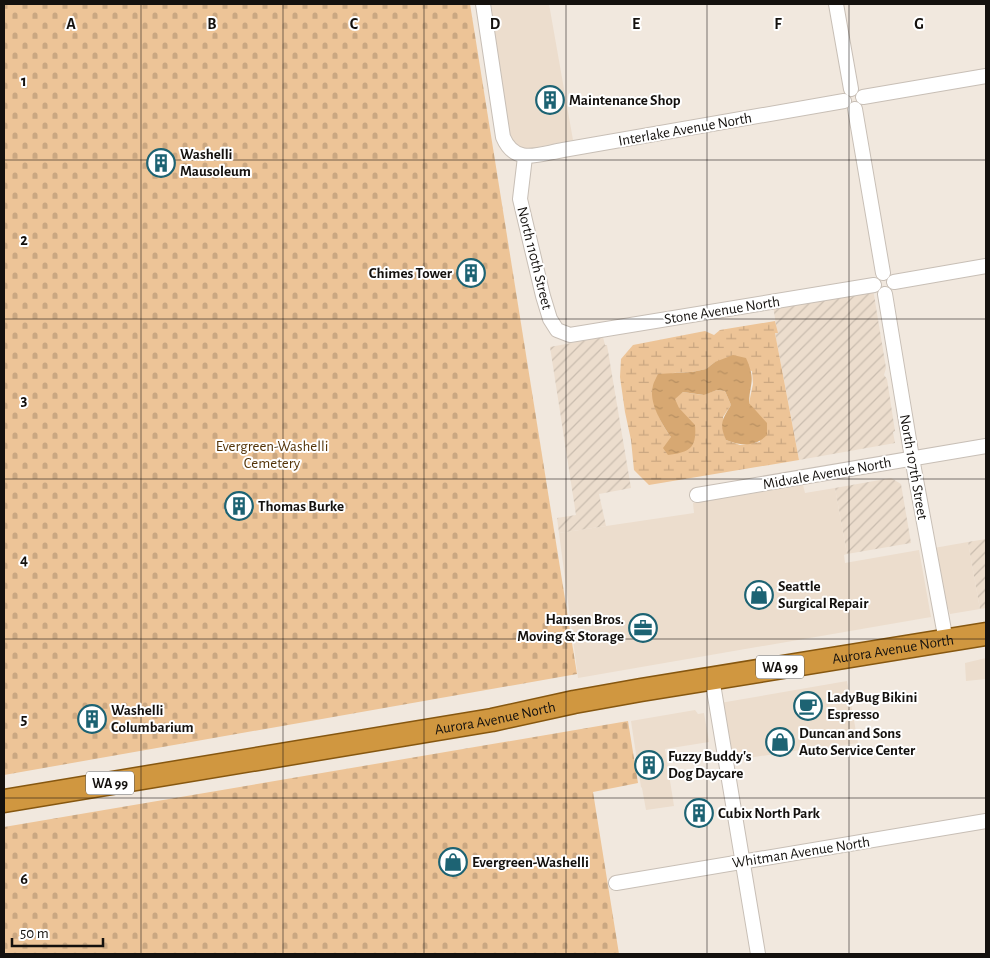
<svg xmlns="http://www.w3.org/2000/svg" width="990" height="958" font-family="'Alegreya Sans',sans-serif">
  <defs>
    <pattern id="industrial-furrows" width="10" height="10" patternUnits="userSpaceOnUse" patternTransform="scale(1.25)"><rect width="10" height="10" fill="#ecddcd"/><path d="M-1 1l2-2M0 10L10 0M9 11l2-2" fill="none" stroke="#cabdaf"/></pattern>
    <pattern id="wetland-marsh" width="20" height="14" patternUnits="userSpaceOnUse" patternTransform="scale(1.25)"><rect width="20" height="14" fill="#edc497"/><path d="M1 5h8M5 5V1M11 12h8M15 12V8" fill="none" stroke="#caa781"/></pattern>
    <pattern id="cemetery-stones" width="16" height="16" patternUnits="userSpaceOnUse" patternTransform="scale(1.25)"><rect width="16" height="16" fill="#edc497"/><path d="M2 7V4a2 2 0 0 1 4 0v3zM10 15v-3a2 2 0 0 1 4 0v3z" fill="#caa781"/></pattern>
    <pattern id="water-ripples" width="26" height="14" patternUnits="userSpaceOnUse" patternTransform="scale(1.25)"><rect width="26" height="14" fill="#d7a872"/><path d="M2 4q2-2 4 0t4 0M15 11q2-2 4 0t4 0" fill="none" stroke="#b89062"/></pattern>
  </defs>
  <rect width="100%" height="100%" fill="#f1e8de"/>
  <g fill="#ecddcd">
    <path d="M 487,4 L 549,4 L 573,140 L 523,150 L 516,147 L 508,138 Z"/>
    <path d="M 803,485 L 805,493 L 835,488 L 847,554 L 844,555 L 845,563 L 919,550 L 931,617 L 578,678 L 559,533 L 694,513 L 693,503 Z"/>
    <path d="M 968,542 L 980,609 L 950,614 L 943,593 L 934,548 Z"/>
    <path d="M 986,658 L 986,679 L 966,681 L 965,663 Z"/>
    <path d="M 847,681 L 858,743 L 830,747 L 826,746 L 729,761 L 720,703 Z"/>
    <path d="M 695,710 L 698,714 L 704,713 L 709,742 L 665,749 L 674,806 L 646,810 L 642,788 L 641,787 L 631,721 Z"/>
  </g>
  <g fill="url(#industrial-furrows)">
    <path d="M 873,289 L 886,368 L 884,375 L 887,379 L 895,431 L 893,432 L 895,443 L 799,460 L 775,333 L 777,332 L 773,305 Z"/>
    <path d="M 603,337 L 605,345 L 607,345 L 631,488 L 599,494 L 606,526 L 559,533 L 557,518 L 576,515 L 550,347 Z"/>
    <path d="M 891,478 L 901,484 L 911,543 L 847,554 L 835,488 Z"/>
    <path d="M 986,539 L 986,608 L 980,609 L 968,542 Z"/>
  </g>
  <path fill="url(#wetland-marsh)" fill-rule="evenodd" d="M 775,321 L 778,333 L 775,333 L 799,460 L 649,485 L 634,470 L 631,440 L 625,412 L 620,377 L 621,359 L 633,345 L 705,331 L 714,335 L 720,330 ZM 715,362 L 752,371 L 753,384 L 749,403 L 757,414 L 760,442 L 740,445 L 726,440 L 723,417 L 731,405 L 725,391 L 717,390 L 703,395 L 683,392 L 674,398 L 678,408 L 668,455 L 671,437 C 660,422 651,403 653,385 L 673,373 L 692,372 L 706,369 Z"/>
  <g fill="url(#cemetery-stones)">
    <path d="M 4,4 L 470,4 L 577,674 L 4,775 Z"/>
    <path d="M 628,721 L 638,783 L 593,792 L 619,954 L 4,954 L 4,827 Z"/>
  </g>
  <path fill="url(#water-ripples)" d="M 733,355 L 746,358 C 756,381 750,381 749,403 L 767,423 L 767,435 C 755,447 741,446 726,440 C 719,424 722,420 731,405 L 725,391 L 717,390 L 704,395 L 683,392 L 675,399 L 679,408 L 695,425 C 697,449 689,452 668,455 L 663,448 L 671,437 C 662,424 648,402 653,385 C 654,382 656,378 658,374 L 692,372 L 706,369 L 715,362 Z"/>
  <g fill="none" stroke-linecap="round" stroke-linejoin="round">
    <defs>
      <g id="minor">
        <path d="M 483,4 L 503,137 C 515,166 539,154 563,150 L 844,101"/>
        <path d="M 836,4 L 851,89"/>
        <path d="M 863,97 L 986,76"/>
        <path d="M 855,109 L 883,273"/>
        <path d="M 525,157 L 520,199 L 543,296 L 550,319 L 557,330 L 570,335 L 874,285"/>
        <path d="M 894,282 L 986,266"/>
        <path d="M 885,294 L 912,458 L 946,641"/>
        <path d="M 697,495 L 986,446"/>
        <path d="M 712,678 L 758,954"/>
        <path d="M 616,883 L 986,821"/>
      </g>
      <g id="trunk">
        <path id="s1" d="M 4,801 L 492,720 L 574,702 L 641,690 L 986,634"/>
      </g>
    </defs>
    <use href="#minor" stroke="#c8bfb6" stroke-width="16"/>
    <use href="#trunk" stroke="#865710" stroke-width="25"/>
    <use href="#minor" stroke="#fff" stroke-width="14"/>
    <use href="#trunk" stroke="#d09740" stroke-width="22"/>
  </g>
  <path fill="none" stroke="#14110e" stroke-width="1" stroke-opacity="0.55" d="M 141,4 L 141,954M 283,4 L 283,954M 424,4 L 424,954M 566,4 L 566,954M 707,4 L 707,954M 849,4 L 849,954M 4,160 L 986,160M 4,319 L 986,319M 4,479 L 986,479M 4,639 L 986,639M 4,798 L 986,798"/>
  <defs>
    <symbol id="building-ring" viewBox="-11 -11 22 22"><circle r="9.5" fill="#fff" stroke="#1d6373" stroke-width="1.5"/><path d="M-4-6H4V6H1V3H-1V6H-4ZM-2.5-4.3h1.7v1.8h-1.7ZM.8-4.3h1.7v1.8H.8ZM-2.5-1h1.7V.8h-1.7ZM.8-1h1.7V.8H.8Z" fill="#1d6373"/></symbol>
    <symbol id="shop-ring" viewBox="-11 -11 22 22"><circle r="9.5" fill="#fff" stroke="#1d6373" stroke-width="1.5"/><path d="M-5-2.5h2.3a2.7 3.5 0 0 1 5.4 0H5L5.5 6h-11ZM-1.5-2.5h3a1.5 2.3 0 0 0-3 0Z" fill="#1d6373"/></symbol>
    <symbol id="office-ring" viewBox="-11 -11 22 22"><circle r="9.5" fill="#fff" stroke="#1d6373" stroke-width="1.5"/><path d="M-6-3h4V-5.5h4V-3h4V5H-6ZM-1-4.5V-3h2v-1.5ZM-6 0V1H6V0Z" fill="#1d6373"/></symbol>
    <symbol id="cafe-ring" viewBox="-11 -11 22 22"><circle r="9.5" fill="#fff" stroke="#1d6373" stroke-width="1.5"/><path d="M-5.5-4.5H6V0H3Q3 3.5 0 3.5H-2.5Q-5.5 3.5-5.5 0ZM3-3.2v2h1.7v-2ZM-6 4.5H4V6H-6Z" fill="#1d6373"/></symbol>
  </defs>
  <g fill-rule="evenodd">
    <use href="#building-ring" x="534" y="84" width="32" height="32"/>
    <use href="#building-ring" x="145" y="147" width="32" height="32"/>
    <use href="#building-ring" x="455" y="257" width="32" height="32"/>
    <use href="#building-ring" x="223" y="490" width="32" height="32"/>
    <use href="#shop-ring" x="743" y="579" width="32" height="32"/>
    <use href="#office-ring" x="627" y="612" width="32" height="32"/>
    <use href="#cafe-ring" x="792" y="690" width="32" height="32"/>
    <use href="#building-ring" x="76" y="703" width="32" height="32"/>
    <use href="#shop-ring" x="764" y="726" width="32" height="32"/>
    <use href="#building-ring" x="633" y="749" width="32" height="32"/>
    <use href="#building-ring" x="683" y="797" width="32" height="32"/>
    <use href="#shop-ring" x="437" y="846" width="32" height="32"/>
  </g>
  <g text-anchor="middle" stroke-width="4" stroke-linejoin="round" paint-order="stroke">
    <g fill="#fff" stroke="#5a5856" stroke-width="1">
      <rect x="756" y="655.5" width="48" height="23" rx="4"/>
      <rect x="86" y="771.5" width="48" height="23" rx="4"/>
    </g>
    <g font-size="14" font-weight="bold" fill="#14110e">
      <text x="780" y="672">WA 99</text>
      <text x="110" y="788">WA 99</text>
    </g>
    <g font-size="15" font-weight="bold" fill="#14110e" stroke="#fff" text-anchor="start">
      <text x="569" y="105">Maintenance Shop</text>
      <text x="180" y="159">Washelli<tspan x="180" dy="17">Mausoleum</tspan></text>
      <text x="452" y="278" text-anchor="end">Chimes Tower</text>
      <text x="258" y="511">Thomas Burke</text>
      <text x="778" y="591">Seattle<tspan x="778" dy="17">Surgical Repair</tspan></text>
      <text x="624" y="624" text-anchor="end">Hansen Bros.<tspan x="624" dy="17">Moving &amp; Storage</tspan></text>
      <text x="827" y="702">LadyBug Bikini<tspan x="827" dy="17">Espresso</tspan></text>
      <text x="111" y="715">Washelli<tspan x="111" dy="17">Columbarium</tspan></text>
      <text x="799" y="738">Duncan and Sons<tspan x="799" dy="17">Auto Service Center</tspan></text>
      <text x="668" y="761">Fuzzy Buddy's<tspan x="668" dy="17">Dog Daycare</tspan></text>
      <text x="718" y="818">Cubix North Park</text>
      <text x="472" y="867">Evergreen-Washelli</text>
    </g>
    <g font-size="15" fill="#14110e" stroke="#fff">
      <text transform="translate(685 129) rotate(-10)" y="5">Interlake Avenue North</text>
      <text transform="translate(535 258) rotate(76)" y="5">North 110th Street</text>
      <text transform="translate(722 310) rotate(-9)" y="5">Stone Avenue North</text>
      <text transform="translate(914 467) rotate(80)" y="5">North 107th Street</text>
      <text transform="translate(827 473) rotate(-10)" y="5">Midvale Avenue North</text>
      <text dy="5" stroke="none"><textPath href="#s1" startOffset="902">Aurora Avenue North</textPath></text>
      <text dy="5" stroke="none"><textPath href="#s1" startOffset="498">Aurora Avenue North</textPath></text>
      <text transform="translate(801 852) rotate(-9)" y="5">Whitman Avenue North</text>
    </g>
    <g font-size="15" fill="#543408" stroke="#fff">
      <text x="272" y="451">Evergreen-Washelli<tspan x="272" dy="17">Cemetery</tspan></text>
    </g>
  </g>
  <g font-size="16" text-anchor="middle" font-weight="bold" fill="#14110e" stroke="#fff" stroke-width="4" stroke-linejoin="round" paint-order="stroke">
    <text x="71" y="29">A</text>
    <text x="212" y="29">B</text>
    <text x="354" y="29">C</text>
    <text x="495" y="29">D</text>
    <text x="636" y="29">E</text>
    <text x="778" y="29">F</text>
    <text x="919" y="29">G</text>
    <text x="24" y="86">1</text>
    <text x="24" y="245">2</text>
    <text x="24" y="405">3</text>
    <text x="24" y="565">4</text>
    <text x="24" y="724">5</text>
    <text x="24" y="884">6</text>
  </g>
  <rect width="990" height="958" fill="none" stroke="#14110e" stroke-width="10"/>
  <path d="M12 938v8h91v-8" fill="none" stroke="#14110e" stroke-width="2.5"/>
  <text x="20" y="938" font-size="15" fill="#14110e" stroke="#ffffff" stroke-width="4" paint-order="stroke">50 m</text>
</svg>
